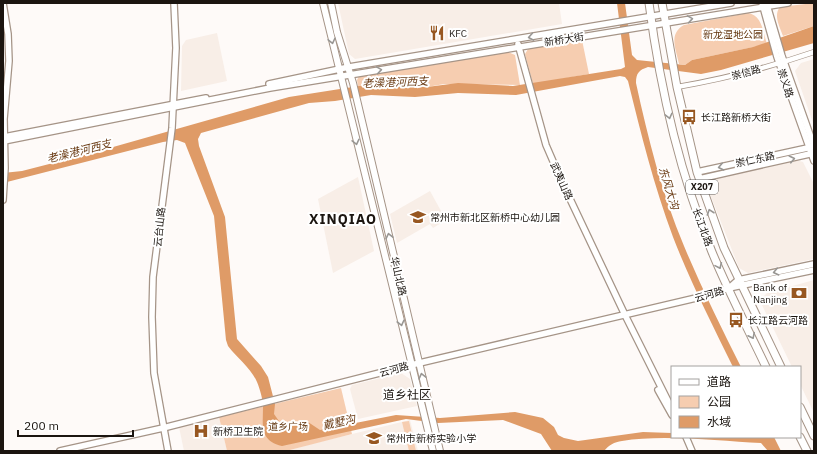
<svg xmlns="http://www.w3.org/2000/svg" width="817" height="454" font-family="'IBM Plex Sans','Noto Sans SC',sans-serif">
  <rect width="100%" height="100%" fill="#fefaf8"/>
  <g fill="#f8eee7">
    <path d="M 338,3 L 559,3 L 562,24 L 355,59 L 349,54 Z"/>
    <path d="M 217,33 L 227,81 L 181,91 L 182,46 L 186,40 Z"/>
    <path d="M 814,59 L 814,126 L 795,71 L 801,63 Z"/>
    <path d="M 796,160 L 803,162 L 814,184 L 814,259 L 748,273 L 739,268 L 706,184 L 709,181 Z"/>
    <path d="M 358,177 L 374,251 L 333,273 L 318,199 Z"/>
    <path d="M 430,191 L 446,220 L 433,228 L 430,224 L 397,243 L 390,214 Z"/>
    <path d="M 814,280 L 814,413 L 800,384 L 800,367 L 792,367 L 762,305 L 762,298 L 767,293 Z"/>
    <path d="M 401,373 L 410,379 L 417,406 L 358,419 L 350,389 L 352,385 Z"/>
    <path d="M 219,417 L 227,451 L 184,451 L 179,427 Z"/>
    <path d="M 410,420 L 418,451 L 286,451 L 315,443 Z"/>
  </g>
  <g fill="#f6cdb0">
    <path d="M 814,3 L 814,26 L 783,36 C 780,27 773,15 780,7 Z"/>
    <path d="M 748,13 C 762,15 763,32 767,44 L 692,60 L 685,65 L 679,64 C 676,49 668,34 684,25 Z"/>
    <path d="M 582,40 L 589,74 L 533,84 L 525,54 L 528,49 Z"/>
    <path d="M 508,52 L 515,55 L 520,85 L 444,84 L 427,87 L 358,86 L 357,80 L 359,76 Z"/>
    <path d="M 341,388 L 352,434 L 286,451 L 227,451 L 219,417 Z"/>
    <path d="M 409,421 L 416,451 L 409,451 L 402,422 Z"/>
  </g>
  <path fill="#df9b67" d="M 617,3 L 625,3 L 632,55 L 637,60 L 685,65 L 692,60 L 753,47 L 814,26 L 814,43 L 721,70 L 701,74 L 648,67 C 639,70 636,73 636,83 C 648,138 662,194 684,246 C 701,287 721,327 741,367 L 733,367 C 712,324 690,281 673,237 C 654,186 641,134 628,81 L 625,77 L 620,76 L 516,95 L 458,93 L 415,97 L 371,95 L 335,101 L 309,103 L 201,133 L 198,139 L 199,146 L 225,217 L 237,339 L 261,366 L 268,377 L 275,404 L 274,414 L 281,424 L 288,428 L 305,420 L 320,430 L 396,415 L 440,418 L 515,412 L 543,418 L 554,427 L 558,435 L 564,438 L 578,441 L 643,432 L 672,433 L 672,437 L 774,437 L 781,451 L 768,451 L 761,443 C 720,441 662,434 622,441 C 614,442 609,445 604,451 L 552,451 L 541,434 L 503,420 L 438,423 L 406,419 L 282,446 C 259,440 263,426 263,407 C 263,400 260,389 257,382 C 251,368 237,358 228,346 L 226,340 L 214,216 L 185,143 L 177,140 L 163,142 L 3,183 L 3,173 L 22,171 L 92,153 L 289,97 L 359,86 L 427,87 L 458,83 L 513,86 L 621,69 L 625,67 Z"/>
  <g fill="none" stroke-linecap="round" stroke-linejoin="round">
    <defs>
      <path id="minor" d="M 677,87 C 724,79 770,67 814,52"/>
      <g id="tertiary">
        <path d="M 762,3 L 777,57 L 814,161"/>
        <path d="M 767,5 L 782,56 L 814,146"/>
        <path d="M 518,44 L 546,145 L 562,182 L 625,315 L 672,409"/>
        <path d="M 269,84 L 349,67 L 731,3"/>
        <path d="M 4,137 L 206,98"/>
        <path d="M 4,141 L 270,88 L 788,3"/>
        <path d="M 697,172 L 812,147"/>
        <path d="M 699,179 L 814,153"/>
        <path d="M 3,200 L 5,168 L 4,119 L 9,61 L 8,34 L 3,3"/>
        <path d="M 729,288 L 738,280 L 814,264"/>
        <path d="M 658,390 L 672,415"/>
        <path d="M 686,437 L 692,451"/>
        <path d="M 60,451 L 163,428 L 411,365 L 696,298 L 729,288 L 814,270"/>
        <path d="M 168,451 L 154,373 L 152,317 L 153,277 L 172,128 L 176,48 L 174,3"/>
      </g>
      <g id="secondary">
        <path d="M 323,3 L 433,451"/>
        <path d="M 331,3 L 337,32 L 353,83 L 440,451"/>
      </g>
      <g id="primary">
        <path d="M 649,3 C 660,88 679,172 712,252 C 728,291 748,329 766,367"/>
        <path d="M 662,3 L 677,87 L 697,172 L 724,248 L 781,367"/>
        <path d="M 800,407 L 814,436"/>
        <path d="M 800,437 L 807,451"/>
      </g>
    </defs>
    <use href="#minor" stroke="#a59487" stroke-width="6"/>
    <use href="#tertiary" stroke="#a59487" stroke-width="8"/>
    <use href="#secondary" stroke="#a59487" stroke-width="8"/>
    <use href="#primary" stroke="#a59487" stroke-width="9"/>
    <use href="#minor" stroke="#fff" stroke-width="4.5"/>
    <use href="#tertiary" stroke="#fff" stroke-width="5.5"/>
    <use href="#secondary" stroke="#fff" stroke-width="6"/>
    <use href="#primary" stroke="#fff" stroke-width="7"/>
  </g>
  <defs><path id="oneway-chevron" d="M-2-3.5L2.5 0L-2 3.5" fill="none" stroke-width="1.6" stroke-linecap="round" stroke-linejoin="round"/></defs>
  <g stroke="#989693">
    <use href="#oneway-chevron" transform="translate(690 19) rotate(-9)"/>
    <use href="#oneway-chevron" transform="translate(531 37) rotate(170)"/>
    <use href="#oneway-chevron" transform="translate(332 41) rotate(77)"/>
    <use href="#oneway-chevron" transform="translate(379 70) rotate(-9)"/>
    <use href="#oneway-chevron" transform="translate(669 116) rotate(76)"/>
    <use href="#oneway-chevron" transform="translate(356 142) rotate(77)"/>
    <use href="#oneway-chevron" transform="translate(792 159) rotate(-13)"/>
    <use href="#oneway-chevron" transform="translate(721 167) rotate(168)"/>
    <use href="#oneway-chevron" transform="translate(710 212) rotate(-109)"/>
    <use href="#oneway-chevron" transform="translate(389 236) rotate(-103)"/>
    <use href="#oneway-chevron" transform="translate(719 266) rotate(66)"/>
    <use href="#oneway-chevron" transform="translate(776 272) rotate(168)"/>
    <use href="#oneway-chevron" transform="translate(401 323) rotate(76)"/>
    <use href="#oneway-chevron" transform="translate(752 336) rotate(64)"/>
    <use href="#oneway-chevron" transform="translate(422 376) rotate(-104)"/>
  </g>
  <defs>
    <symbol id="restaurant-bare" viewBox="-9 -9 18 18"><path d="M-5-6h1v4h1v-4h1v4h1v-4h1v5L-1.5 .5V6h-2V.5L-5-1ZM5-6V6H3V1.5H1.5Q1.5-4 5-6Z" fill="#975721" stroke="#fff" stroke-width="2.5" paint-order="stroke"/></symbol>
    <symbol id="bus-bare" viewBox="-9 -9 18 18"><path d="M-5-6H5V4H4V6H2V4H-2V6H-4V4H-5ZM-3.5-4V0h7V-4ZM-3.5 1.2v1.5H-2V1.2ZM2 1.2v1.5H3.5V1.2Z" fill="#975721" stroke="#fff" stroke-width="2.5" paint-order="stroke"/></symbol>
    <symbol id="school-bare" viewBox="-9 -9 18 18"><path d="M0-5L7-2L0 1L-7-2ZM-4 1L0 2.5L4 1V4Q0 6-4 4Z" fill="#975721" stroke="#fff" stroke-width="2.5" paint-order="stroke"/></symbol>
    <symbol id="bank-bare" viewBox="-9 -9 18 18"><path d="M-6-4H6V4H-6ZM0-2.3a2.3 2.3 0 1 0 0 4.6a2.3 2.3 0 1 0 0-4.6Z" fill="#975721" stroke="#fff" stroke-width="2.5" paint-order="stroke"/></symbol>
    <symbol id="hospital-bare" viewBox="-9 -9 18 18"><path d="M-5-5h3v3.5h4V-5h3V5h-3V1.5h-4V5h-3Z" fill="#975721" stroke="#fff" stroke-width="2.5" paint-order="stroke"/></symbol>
  </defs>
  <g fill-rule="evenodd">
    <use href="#restaurant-bare" x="426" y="22" width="22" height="22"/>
    <use href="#bus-bare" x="678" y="106" width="22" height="22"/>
    <use href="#school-bare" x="407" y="206" width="22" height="22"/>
    <use href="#bank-bare" x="788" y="282" width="22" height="22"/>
    <use href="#bus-bare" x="725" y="309" width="22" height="22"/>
    <use href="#hospital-bare" x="190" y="420" width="22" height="22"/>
    <use href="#school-bare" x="363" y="427" width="22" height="22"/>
  </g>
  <g text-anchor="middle" stroke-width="4" stroke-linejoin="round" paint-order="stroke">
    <rect fill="#fff" stroke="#5f5b58" stroke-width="1" x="686" y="180" width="32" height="14" rx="3"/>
    <g font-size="9" font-weight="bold" fill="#1b1510">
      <text x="702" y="190">X207</text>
    </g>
    <g font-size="10" fill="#1b1510" stroke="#fff" text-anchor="start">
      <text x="449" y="37">KFC</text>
      <text x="701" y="121">长江路新桥大街</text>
      <text x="430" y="221">常州市新北区新桥中心幼儿园</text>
      <text x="787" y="291" text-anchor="end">Bank of<tspan x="787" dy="12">Nanjing</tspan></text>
      <text x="748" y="324">长江路云河路</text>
      <text x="213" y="435">新桥卫生院</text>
      <text x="386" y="442">常州市新桥实验小学</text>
    </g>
    <g font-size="10" fill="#63360f" stroke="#fff">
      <text x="733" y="38">新龙湿地公园</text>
      <text x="288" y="430">道乡广场</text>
    </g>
    <g font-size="10" fill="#1b1510" stroke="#fff">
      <text transform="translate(564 39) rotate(-9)" y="4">新桥大街</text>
      <text transform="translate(746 72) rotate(-15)" y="4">崇信路</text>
      <text transform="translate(786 83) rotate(72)" y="4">崇义路</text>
      <text transform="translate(755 159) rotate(-12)" y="4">崇仁东路</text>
      <text transform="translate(562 181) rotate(66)" y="4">武夷山路</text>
      <text transform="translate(159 227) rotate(-84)" y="4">云台山路</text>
      <text transform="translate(703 227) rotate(70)" y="4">长江北路</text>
      <text transform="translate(399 276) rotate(77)" y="4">华山北路</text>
      <text transform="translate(709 294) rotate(-16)" y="4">云河路</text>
      <text transform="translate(394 369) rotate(-15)" y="4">云河路</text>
    </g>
    <g font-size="11" font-style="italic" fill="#6e401a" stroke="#fff">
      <text transform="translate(395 82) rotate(-2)" y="4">老澡港河西支</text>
      <text transform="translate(79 151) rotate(-14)" y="4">老澡港河西支</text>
      <text transform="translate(669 188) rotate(73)" y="4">东风大沟</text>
      <text transform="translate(339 422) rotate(-13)" y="4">戴墅沟</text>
    </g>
    <g font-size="12" fill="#1b1510" stroke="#fff">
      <text x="407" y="399">道乡社区</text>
    </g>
    <g font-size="14" font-weight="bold" letter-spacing="1" fill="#1b1510" stroke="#fff">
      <text x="343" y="224">XINQIAO</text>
    </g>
  </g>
  <rect width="817" height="454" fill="none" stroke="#1b1510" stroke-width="8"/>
  <rect x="671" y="366" width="130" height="72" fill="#ffffff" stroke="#a4a19f"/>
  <rect x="679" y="379" width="20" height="6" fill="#ffffff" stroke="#a4a19f"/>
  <text x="707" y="386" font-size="12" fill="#1b1510">道路</text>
  <rect x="679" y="396" width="20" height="12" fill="#f6cdb0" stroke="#a4a19f"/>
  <text x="707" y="406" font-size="12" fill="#1b1510">公园</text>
  <rect x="679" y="416" width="20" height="12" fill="#df9b67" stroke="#a4a19f"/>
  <text x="707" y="426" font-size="12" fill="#1b1510">水域</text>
  <path d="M18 430v6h115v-6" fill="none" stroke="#1b1510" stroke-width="2"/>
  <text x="24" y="430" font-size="12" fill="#1b1510" stroke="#ffffff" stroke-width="3" paint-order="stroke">200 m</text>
</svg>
